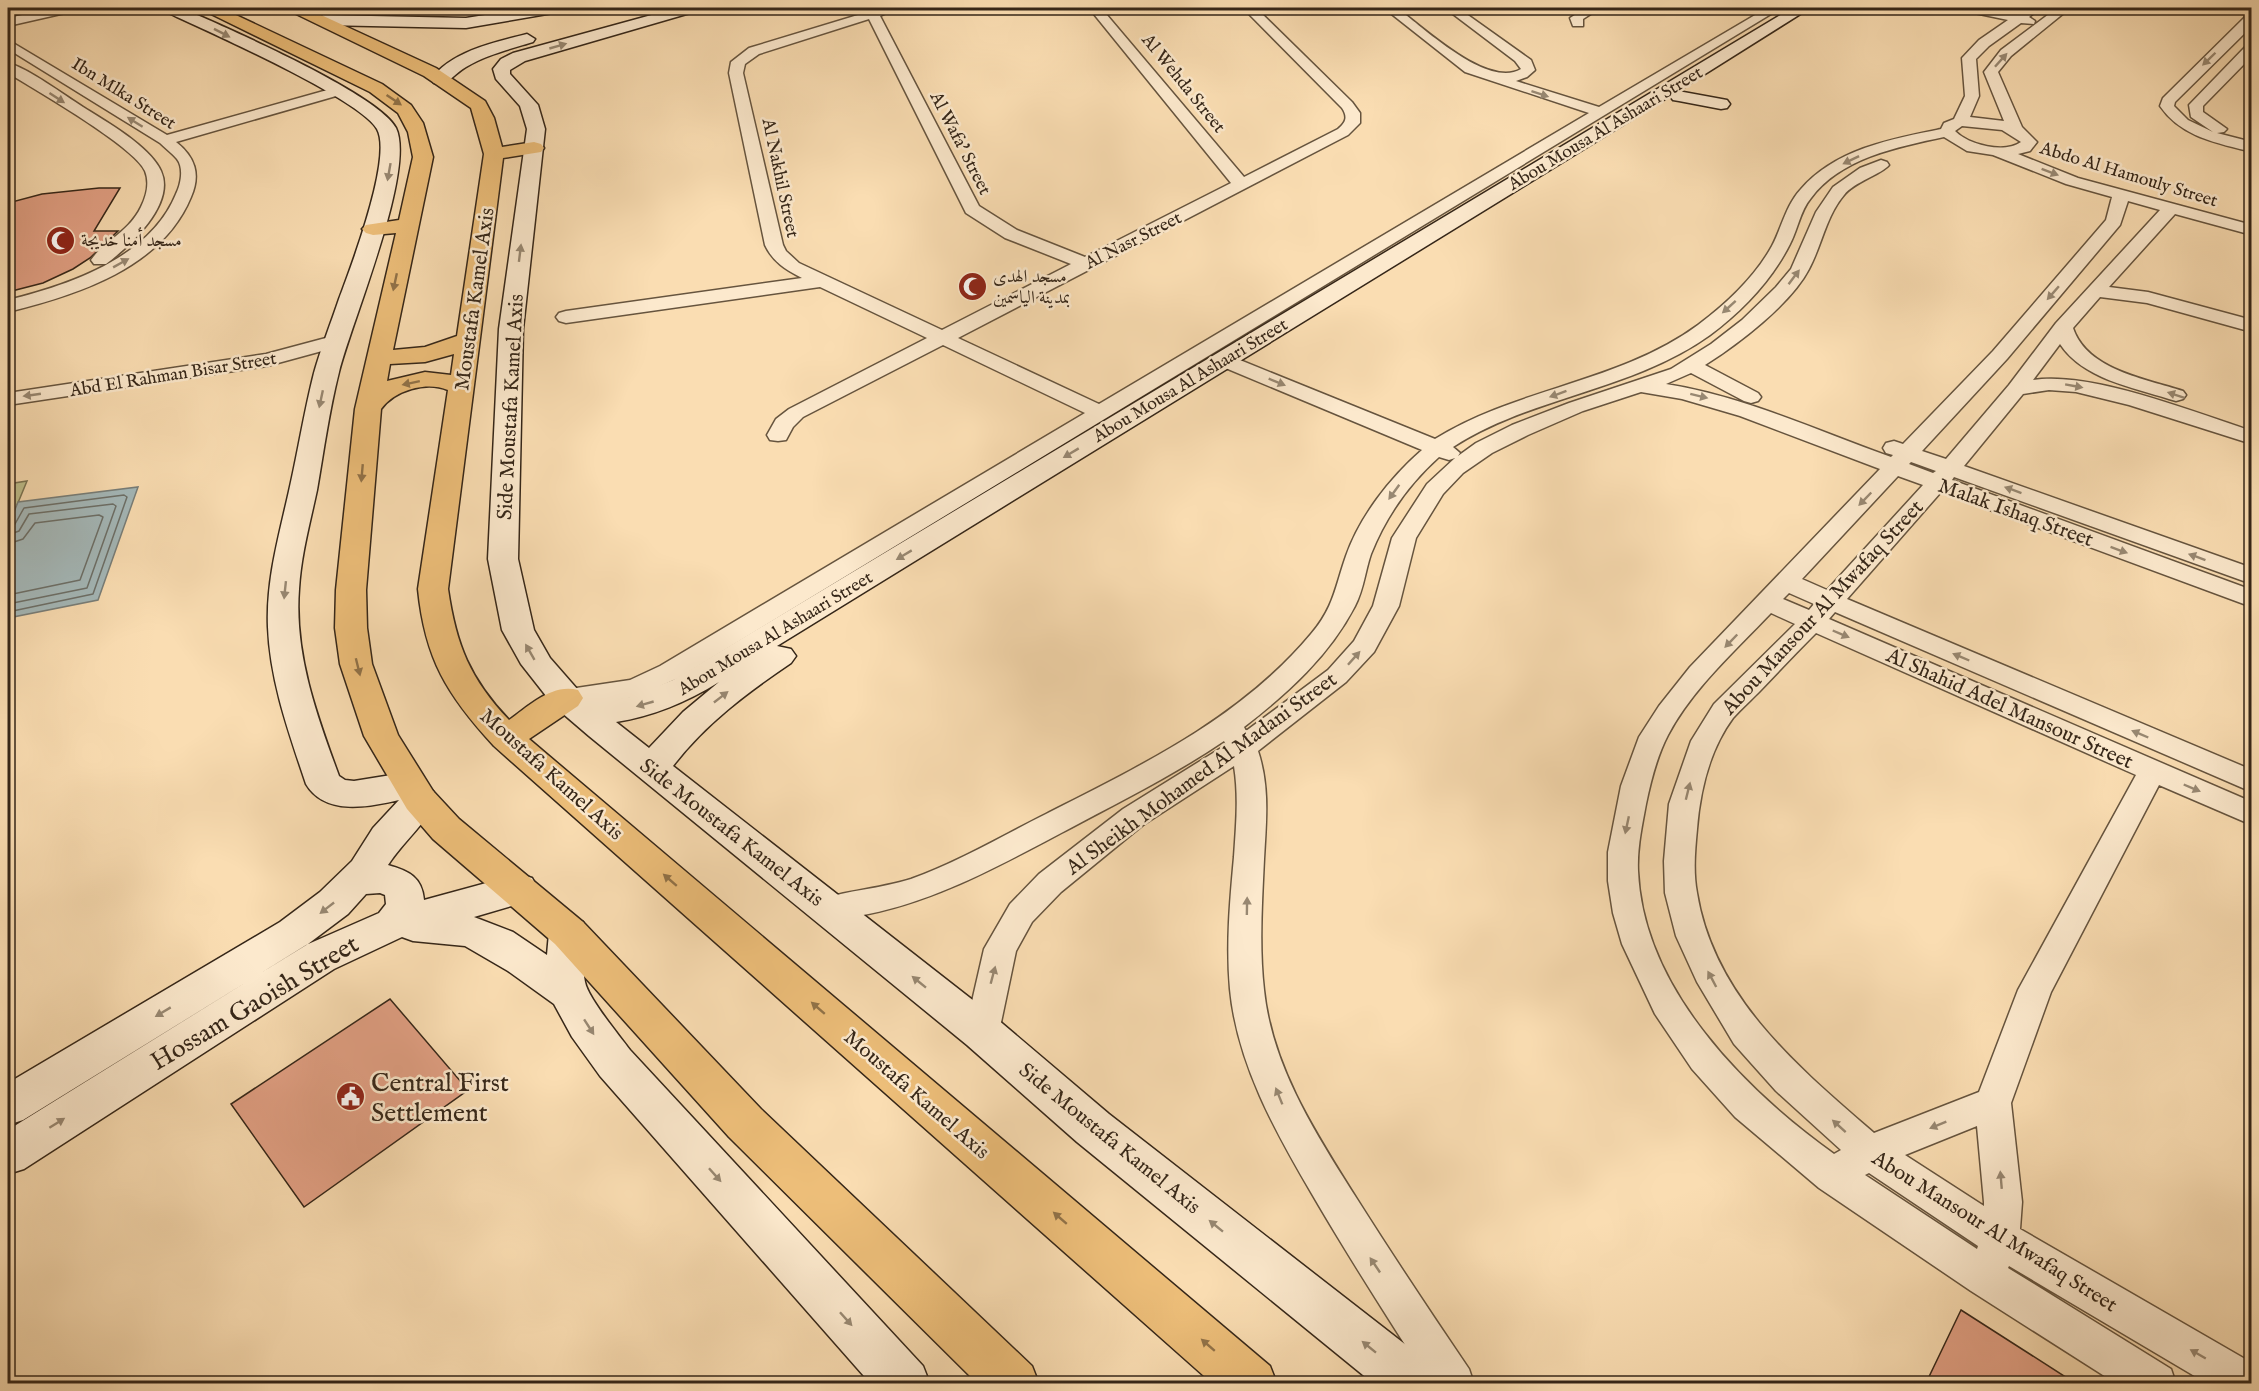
<svg xmlns="http://www.w3.org/2000/svg" width="2259" height="1391" font-family="'IM FELL English',Amiri,serif">
  <rect width="100%" height="100%" fill="#faddb2"/>
  <filter id="stains"><feTurbulence type="fractalNoise" baseFrequency=".00333" numOctaves="4"/><feColorMatrix values="0 0 0 0 .2 0 0 0 0 .09 0 0 0 0 .02 0 0 0 .5 -.17"/></filter>
  <radialGradient id="worn" r=".72"><stop offset=".6" stop-color="#630" stop-opacity="0"/><stop offset="1" stop-color="#630" stop-opacity=".3"/></radialGradient>
  <path fill="#bfc08c" stroke="#7a7352" stroke-width="1.5" d="M 27,481 L 8,527 L 8,484 Z"/>
  <path fill="#a4b8b9" stroke="#787e79" stroke-width="1.5" d="M 138,487 L 98,600 L 8,618 L 8,527 L 18,502 Z"/>
  <g fill="none" stroke-linecap="round" stroke-linejoin="round">
    <g stroke="#6c6f68" stroke-width="1.5">
      <path d="M 8,527 L 15,524 L 24,508 L 124,495 L 127,497 L 93,594 L 8,612"/>
      <path d="M 8,535 L 19,531 L 29,514 L 113,504 L 116,506 L 87,588 L 8,604"/>
      <path d="M 8,544 L 23,539 L 35,523 L 99,515 L 103,517 L 80,580 L 8,595"/>
    </g>
  </g>
  <g fill="#e2a084" stroke="#352618" stroke-width="1.5">
    <path d="M 99,188 L 120,188 L 94,231 L 118,231 L 90,258 L 73,269 L 43,283 L 8,292 L 8,203 L 42,194 Z"/>
    <path d="M 390,999 L 468,1090 L 304,1207 L 231,1104 Z"/>
    <path d="M 1961,1310 L 2075,1383 L 1926,1383 Z"/>
  </g>
  <g fill="none" stroke-linecap="round" stroke-linejoin="round">
    <defs>
      <g id="street">
        <path d="M 55,8 L 76,8 L 74,11 L 8,26 L 8,18 Z"/>
        <path d="M 881,8 L 898,8 L 880,16 L 979,206 L 1017,230 L 1085,257 L 1231,183 L 1089,8 L 1101,8 L 1244,177 L 1338,129 C 1346,122 1348,117 1342,108 L 1243,8 L 1256,8 L 1352,102 L 1360,113 L 1360,123 L 1348,135 L 958,338 L 1099,404 L 1589,113 L 1465,72 L 1384,8 L 1397,8 C 1424,28 1488,89 1521,69 L 1515,61 L 1445,8 L 1458,8 L 1531,60 L 1535,70 L 1527,77 L 1516,81 L 1599,107 L 1767,8 L 1781,8 L 678,678 L 635,697 L 566,707 L 556,705 L 552,698 L 556,691 L 630,680 L 660,666 L 1085,413 L 943,345 L 803,417 L 793,427 L 786,440 L 778,441 L 770,440 L 767,435 L 776,419 L 789,409 L 927,338 L 820,287 L 566,323 L 559,321 L 556,317 L 559,313 L 566,311 L 802,278 C 786,270 773,262 765,245 L 729,73 L 731,62 L 749,48 ZM 869,19 L 966,213 L 1005,238 L 1071,264 L 942,330 L 799,263 L 786,251 L 783,245 L 743,73 L 745,64 L 759,54 Z"/>
        <path d="M 1586,8 L 1600,8 L 1583,19 L 1583,26 L 1573,26 L 1570,18 Z"/>
        <path d="M 1963,8 L 1984,8 L 2016,14 L 2026,8 L 2040,8 L 2029,17 L 2035,21 L 2034,24 L 2021,23 L 1989,46 L 1976,59 L 1979,96 L 1970,117 L 2004,121 L 1984,72 L 2001,50 L 2057,8 L 2070,8 L 2011,56 L 1998,72 L 2022,127 L 2037,142 L 2030,151 L 2018,154 L 2078,178 L 2252,225 L 2252,235 L 2175,214 L 2109,287 L 2148,292 L 2252,320 L 2252,332 L 2147,303 L 2100,297 L 2073,328 C 2087,370 2146,379 2183,391 L 2186,395 L 2183,399 L 2176,401 L 2169,399 C 2132,387 2083,379 2060,344 L 2033,380 C 2092,371 2193,412 2252,431 L 2252,444 L 2129,405 L 2076,392 L 2049,390 L 2023,394 L 1964,466 L 2252,568 L 2252,584 L 1954,477 L 1952,480 L 2252,590 L 2252,607 L 1941,492 L 1847,599 L 2252,770 L 2252,792 L 1835,612 L 1829,619 L 2252,802 L 2252,825 L 2159,785 L 2051,992 L 2011,1103 L 2022,1202 L 2020,1229 L 2252,1363 L 2252,1384 L 2208,1384 L 2009,1266 L 2008,1268 L 2171,1369 L 2176,1384 L 2117,1384 L 1971,1291 L 1819,1188 L 1735,1117 L 1692,1069 L 1655,1014 L 1622,944 L 1613,913 L 1608,881 L 1608,852 L 1621,786 L 1639,737 L 1659,706 L 1690,667 L 1880,469 L 1740,416 L 1682,399 L 1641,392 L 1583,411 L 1528,435 L 1492,453 L 1463,473 L 1443,494 L 1416,538 L 1399,606 L 1374,652 L 1346,682 L 1258,751 C 1270,787 1266,822 1264,859 C 1262,902 1259,947 1264,990 C 1272,1067 1316,1134 1357,1199 C 1393,1256 1431,1313 1469,1369 L 1474,1384 L 1430,1384 C 1390,1321 1349,1258 1312,1194 C 1275,1131 1237,1063 1230,989 C 1226,945 1230,900 1234,857 C 1236,826 1239,797 1234,766 L 1143,825 L 1061,892 L 1032,922 L 1016,951 L 999,1032 L 994,1042 L 982,1047 L 970,1042 L 965,1032 L 984,949 L 1010,904 L 1039,874 L 1123,809 L 1226,745 L 1224,741 C 1174,775 1119,802 1065,831 C 998,866 933,903 858,916 C 844,919 832,922 818,918 L 813,909 L 818,900 C 848,890 880,889 911,879 C 958,862 1002,836 1046,814 C 1142,765 1241,718 1311,634 C 1334,607 1335,587 1346,556 C 1360,516 1390,478 1422,450 L 1216,364 L 1213,360 L 1216,356 L 1230,356 L 1435,439 C 1516,388 1619,383 1698,325 C 1726,304 1755,277 1772,246 C 1782,227 1786,205 1801,189 C 1836,149 1891,139 1941,129 L 1944,123 L 1954,119 L 1965,96 L 1962,58 L 1979,40 L 2008,20 L 1965,11 ZM 1962,126 L 2002,130 L 2021,142 C 2004,154 1969,145 1955,131 ZM 1944,137 L 1967,151 L 1993,155 L 2066,184 L 2112,197 L 2106,220 L 1993,351 L 1903,444 L 1894,441 L 1886,443 L 1883,448 L 1886,453 L 1893,455 L 1891,457 C 1818,431 1743,396 1666,384 L 1691,373 L 1744,401 L 1751,403 L 1758,401 L 1761,397 L 1758,393 L 1705,365 C 1738,344 1791,304 1809,269 C 1822,245 1826,216 1844,195 C 1854,182 1882,174 1889,165 L 1887,162 L 1881,160 L 1860,168 L 1833,187 L 1816,212 L 1791,269 L 1776,287 L 1742,320 L 1711,344 L 1671,369 L 1569,403 L 1512,425 L 1476,443 L 1458,456 L 1460,453 L 1453,447 C 1532,396 1632,391 1710,335 C 1742,311 1772,280 1790,244 C 1798,229 1800,211 1811,198 C 1841,158 1897,147 1944,137 ZM 2128,201 L 2160,210 L 2056,323 L 2009,385 L 1946,459 L 1922,451 L 2007,359 L 2120,225 ZM 1439,457 L 1449,460 L 1455,458 L 1427,484 L 1392,538 L 1373,606 L 1354,641 L 1328,670 L 1246,731 L 1244,727 C 1288,693 1329,656 1355,606 C 1364,589 1365,571 1371,554 C 1386,516 1409,484 1439,457 ZM 1911,462 L 1936,471 L 1933,473 L 1909,464 ZM 1898,476 L 1923,485 L 1827,590 L 1802,579 ZM 1789,593 L 1814,604 L 1809,610 L 1783,599 ZM 1771,613 L 1795,624 L 1714,704 L 1691,741 L 1669,804 L 1664,861 L 1665,893 L 1676,936 L 1697,982 L 1734,1044 L 1776,1091 L 1841,1150 L 1834,1154 C 1745,1090 1643,989 1638,871 C 1637,848 1642,826 1646,804 C 1651,780 1657,756 1668,735 C 1693,688 1735,651 1771,613 ZM 1816,633 L 2136,775 L 2018,990 L 1979,1092 L 1874,1133 C 1799,1068 1714,998 1697,893 C 1693,872 1695,850 1697,829 C 1700,791 1710,749 1733,718 C 1741,709 1751,700 1759,692 C 1778,672 1797,652 1816,633 ZM 1977,1126 L 1984,1202 L 1984,1206 L 1905,1155 ZM 1869,1173 L 1978,1246 L 1977,1249 L 1865,1175 Z"/>
        <path d="M 2252,14 L 2252,26 L 2175,102 L 2174,106 L 2188,120 L 2213,132 L 2191,117 L 2189,105 L 2247,45 L 2252,44 L 2252,56 L 2203,106 L 2203,112 L 2227,129 L 2224,132 L 2217,133 L 2252,142 L 2252,152 C 2217,143 2181,137 2160,106 L 2163,98 L 2247,15 Z"/>
        <path d="M 8,40 L 167,135 L 338,87 L 345,91 L 343,94 L 176,142 C 195,157 201,174 191,197 C 162,268 77,295 8,312 L 8,300 C 69,285 150,258 176,194 C 181,184 184,168 177,159 C 172,153 165,148 160,143 L 8,49 Z"/>
        <path d="M 8,63 C 28,68 64,95 83,107 C 105,121 150,146 161,171 C 176,204 130,246 106,264 L 94,264 L 91,260 C 104,241 129,232 141,207 C 146,197 150,183 145,171 C 135,147 34,89 8,73 Z"/>
        <path d="M 337,335 L 344,337 L 347,341 L 344,345 L 267,366 L 8,405 L 8,393 L 266,354 Z"/>
      </g>
      <g id="secondary">
        <path d="M 161,8 L 181,8 C 221,25 379,94 396,128 C 416,170 351,323 339,372 C 329,411 324,450 317,490 C 310,523 301,555 299,589 C 294,654 317,716 339,776 L 345,780 L 354,781 L 410,772 L 422,776 L 428,785 L 426,789 L 433,791 L 438,800 C 425,824 403,842 388,865 C 409,871 422,877 424,900 L 519,874 L 532,878 L 538,889 L 532,900 L 474,917 L 513,932 L 547,955 L 549,933 L 555,922 L 569,917 L 583,922 C 595,945 580,962 585,982 C 588,998 619,1035 630,1050 L 923,1366 L 930,1384 L 871,1384 L 600,1076 L 572,1037 L 554,1004 L 508,971 L 465,946 L 413,941 L 402,937 L 334,969 L 24,1169 L 8,1174 L 8,1130 L 306,945 L 379,913 L 386,904 L 385,895 L 380,893 L 366,894 L 348,914 L 308,944 L 23,1120 L 8,1125 L 8,1083 L 280,922 L 320,892 L 352,861 L 373,828 L 399,800 C 369,807 325,816 306,784 C 289,733 270,681 268,627 C 266,580 279,536 289,491 C 298,452 304,412 314,373 C 321,348 331,323 339,299 C 351,267 393,157 377,129 C 359,98 203,29 164,11 Z"/>
        <path d="M 529,8 L 561,8 L 553,13 L 466,28 L 323,25 L 315,20 L 323,15 L 466,18 Z"/>
        <path d="M 677,8 L 700,8 L 697,11 L 525,61 L 510,70 L 510,74 L 538,105 L 545,129 L 523,329 L 518,559 L 534,630 L 550,658 L 578,690 L 594,698 L 615,699 L 630,697 L 673,680 L 1792,8 L 1810,8 L 1678,91 L 1727,100 L 1730,104 L 1727,108 L 1721,109 L 1679,101 L 1673,100 L 1670,96 L 777,646 L 791,649 L 796,656 L 791,663 C 748,692 705,724 673,766 L 997,1019 L 1109,1114 L 1433,1366 L 1440,1384 L 1374,1384 L 1077,1142 L 967,1045 L 589,736 L 554,706 L 521,664 L 502,630 L 488,559 L 499,329 L 527,129 L 520,106 L 496,79 L 493,69 L 501,59 L 513,53 ZM 719,682 L 683,712 L 649,748 L 616,722 C 654,716 687,702 719,682 Z"/>
        <path d="M 527,34 L 535,39 L 533,42 C 510,49 486,55 466,67 C 455,73 448,86 434,83 L 431,79 C 452,51 495,42 527,34 Z"/>
      </g>
      <path id="primary" d="M 202,8 L 221,8 L 382,84 L 411,105 L 423,123 L 433,157 L 393,350 L 425,347 L 457,336 L 484,154 L 471,108 L 424,76 L 290,11 L 288,8 L 306,8 L 436,68 L 485,101 L 494,118 L 502,147 L 534,142 L 541,144 L 544,148 L 541,152 L 503,158 L 448,589 C 456,645 470,679 509,720 C 529,706 552,683 578,690 L 583,698 L 578,706 L 529,739 L 1270,1366 L 1277,1384 L 1213,1384 L 494,746 C 447,695 425,659 418,589 L 448,390 C 426,381 395,390 381,409 L 366,590 L 367,628 L 372,664 L 398,735 L 433,791 L 459,819 L 583,922 L 761,1109 L 1032,1366 L 1039,1384 L 978,1384 L 729,1137 L 555,944 L 433,839 L 407,809 L 364,736 L 340,664 L 335,628 L 336,590 L 355,409 L 396,233 L 373,235 L 366,233 L 362,229 L 366,225 L 399,220 L 413,157 L 408,132 L 398,113 L 370,92 L 205,11 ZM 454,354 L 451,375 L 425,372 L 387,381 L 390,364 L 425,362 Z"/>
    </defs>
    <use href="#street" stroke="#66543e" stroke-width="3"/>
    <use href="#secondary" stroke="#352618" stroke-width="3"/>
    <use href="#primary" stroke="#352618" stroke-width="3"/>
    <use href="#street" fill="#fce9cd" fill-rule="evenodd"/>
    <use href="#secondary" fill="#fce9cd" fill-rule="evenodd"/>
    <use href="#primary" fill="#edbe79" fill-rule="evenodd"/>
  </g>
  <defs><path id="oneway-solid" d="M-6-.8H1V-3.2L6.5 0L1 3.2V.8H-6Z" transform="scale(1.5)"/></defs>
  <g fill="#988872">
    <use href="#oneway-solid" transform="translate(222 33) rotate(27)"/>
    <use href="#oneway-solid" transform="translate(558 46) rotate(-16)"/>
    <use href="#oneway-solid" transform="translate(2209 59) rotate(136)"/>
    <use href="#oneway-solid" transform="translate(2001 60) rotate(-48)"/>
    <use href="#oneway-solid" transform="translate(1540 94) rotate(18)"/>
    <use href="#oneway-solid" transform="translate(57 98) rotate(33)"/>
    <use href="#oneway-solid" transform="translate(135 122) rotate(-148)"/>
    <use href="#oneway-solid" transform="translate(1851 160) rotate(154)"/>
    <use href="#oneway-solid" transform="translate(389 172) rotate(100)"/>
    <use href="#oneway-solid" transform="translate(2050 172) rotate(21)"/>
    <use href="#oneway-solid" transform="translate(520 253) rotate(-83)"/>
    <use href="#oneway-solid" transform="translate(121 263) rotate(-29)"/>
    <use href="#oneway-solid" transform="translate(1794 277) rotate(-53)"/>
    <use href="#oneway-solid" transform="translate(2053 293) rotate(131)"/>
    <use href="#oneway-solid" transform="translate(1729 307) rotate(138)"/>
    <use href="#oneway-solid" transform="translate(1277 382) rotate(22)"/>
    <use href="#oneway-solid" transform="translate(2074 386) rotate(10)"/>
    <use href="#oneway-solid" transform="translate(1558 394) rotate(160)"/>
    <use href="#oneway-solid" transform="translate(32 395) rotate(172)"/>
    <use href="#oneway-solid" transform="translate(2176 395) rotate(-162)"/>
    <use href="#oneway-solid" transform="translate(1699 396) rotate(14)"/>
    <use href="#oneway-solid" transform="translate(321 399) rotate(102)"/>
    <use href="#oneway-solid" transform="translate(1071 453) rotate(149)"/>
    <use href="#oneway-solid" transform="translate(2013 490) rotate(-160)"/>
    <use href="#oneway-solid" transform="translate(1394 492) rotate(126)"/>
    <use href="#oneway-solid" transform="translate(1865 499) rotate(134)"/>
    <use href="#oneway-solid" transform="translate(2119 550) rotate(20)"/>
    <use href="#oneway-solid" transform="translate(904 555) rotate(149)"/>
    <use href="#oneway-solid" transform="translate(2197 557) rotate(-160)"/>
    <use href="#oneway-solid" transform="translate(285 590) rotate(96)"/>
    <use href="#oneway-solid" transform="translate(1841 634) rotate(23)"/>
    <use href="#oneway-solid" transform="translate(1731 641) rotate(134)"/>
    <use href="#oneway-solid" transform="translate(530 652) rotate(-120)"/>
    <use href="#oneway-solid" transform="translate(1961 657) rotate(-157)"/>
    <use href="#oneway-solid" transform="translate(1354 658) rotate(-48)"/>
    <use href="#oneway-solid" transform="translate(721 697) rotate(-38)"/>
    <use href="#oneway-solid" transform="translate(645 704) rotate(164)"/>
    <use href="#oneway-solid" transform="translate(2140 734) rotate(-157)"/>
    <use href="#oneway-solid" transform="translate(2192 788) rotate(23)"/>
    <use href="#oneway-solid" transform="translate(1688 791) rotate(-76)"/>
    <use href="#oneway-solid" transform="translate(1627 825) rotate(102)"/>
    <use href="#oneway-solid" transform="translate(1247 906) rotate(-89)"/>
    <use href="#oneway-solid" transform="translate(327 908) rotate(142)"/>
    <use href="#oneway-solid" transform="translate(993 975) rotate(-75)"/>
    <use href="#oneway-solid" transform="translate(1712 979) rotate(-118)"/>
    <use href="#oneway-solid" transform="translate(919 982) rotate(-141)"/>
    <use href="#oneway-solid" transform="translate(163 1012) rotate(149)"/>
    <use href="#oneway-solid" transform="translate(589 1027) rotate(57)"/>
    <use href="#oneway-solid" transform="translate(1279 1096) rotate(-112)"/>
    <use href="#oneway-solid" transform="translate(57 1123) rotate(-32)"/>
    <use href="#oneway-solid" transform="translate(1938 1125) rotate(158)"/>
    <use href="#oneway-solid" transform="translate(1839 1126) rotate(-138)"/>
    <use href="#oneway-solid" transform="translate(715 1175) rotate(48)"/>
    <use href="#oneway-solid" transform="translate(2001 1180) rotate(-95)"/>
    <use href="#oneway-solid" transform="translate(1216 1226) rotate(-141)"/>
    <use href="#oneway-solid" transform="translate(1375 1265) rotate(-124)"/>
    <use href="#oneway-solid" transform="translate(846 1319) rotate(48)"/>
    <use href="#oneway-solid" transform="translate(1369 1347) rotate(-141)"/>
    <use href="#oneway-solid" transform="translate(2198 1354) rotate(-150)"/>
  </g>
  <g fill="#917248">
    <use href="#oneway-solid" transform="translate(394 100) rotate(34)"/>
    <use href="#oneway-solid" transform="translate(395 282) rotate(102)"/>
    <use href="#oneway-solid" transform="translate(411 383) rotate(168)"/>
    <use href="#oneway-solid" transform="translate(362 473) rotate(95)"/>
    <use href="#oneway-solid" transform="translate(358 667) rotate(76)"/>
    <use href="#oneway-solid" transform="translate(670 880) rotate(-139)"/>
    <use href="#oneway-solid" transform="translate(818 1008) rotate(-139)"/>
    <use href="#oneway-solid" transform="translate(1060 1218) rotate(-139)"/>
    <use href="#oneway-solid" transform="translate(1208 1345) rotate(-139)"/>
  </g>
  <defs>
    <symbol id="mosque-disc" viewBox="-11 -11 22 22"><circle r="9.5" fill="#8f2418" stroke="#fce9cd"/><path d="M3.5-4.9A6 6 0 1 0 3.5 4.9A5 5 0 1 1 3.5-4.9Z" fill="#fff"/></symbol>
    <symbol id="civic-disc" viewBox="-11 -11 22 22"><circle r="9.5" fill="#8f2418" stroke="#fce9cd"/><path d="M-.6-6.5H3V-4.5H.6V-3L4-1V1h2V6H-6V1h2V-1L-.6-3ZM-1.2 2.5V6h2.4V2.5Z" fill="#fff"/></symbol>
  </defs>
  <g fill-rule="evenodd">
    <use href="#mosque-disc" x="44" y="224" width="33" height="33"/>
    <use href="#mosque-disc" x="956" y="270" width="33" height="33"/>
    <use href="#civic-disc" x="334" y="1080" width="33" height="33"/>
  </g>
  <g text-anchor="middle" stroke-width="5" stroke-linejoin="round" paint-order="stroke">
    <g font-size="18" fill="#352618" stroke="#fce9cd">
      <text transform="translate(1184 83) rotate(51)" y="6">Al Wehda Street</text>
      <text transform="translate(124 93) rotate(32)" y="6">Ibn Mlka Street</text>
      <text transform="translate(1605 128) rotate(-31)" y="6">Abou Mousa Al Ashaari Street</text>
      <text transform="translate(961 143) rotate(63)" y="6">Al Wafa' Street</text>
      <text transform="translate(2129 174) rotate(17)" y="6">Abdo Al Hamouly Street</text>
      <text transform="translate(781 178) rotate(78)" y="6">Al Nakhil Street</text>
      <text transform="translate(1133 240) rotate(-27)" y="6">Al Nasr Street</text>
      <text transform="translate(173 374) rotate(-9)" y="6">Abd El Rahman Bisar Street</text>
      <text transform="translate(1190 380) rotate(-31)" y="6">Abou Mousa Al Ashaari Street</text>
      <text transform="translate(775 633) rotate(-31)" y="6">Abou Mousa Al Ashaari Street</text>
    </g>
    <g font-size="18" fill="#352618" stroke="#fce9cd" text-anchor="start">
      <text x="81" y="246">مسجد أمنا خديجة</text>
      <text x="993" y="282">مسجد الهدى<tspan x="993" dy="21">بمدينة الياسمين</tspan></text>
    </g>
    <g font-size="21" fill="#352618" stroke="#fce9cd">
      <text transform="translate(474 299) rotate(-82)" y="7">Moustafa Kamel Axis</text>
      <text transform="translate(510 407) rotate(-87)" y="7">Side Moustafa Kamel Axis</text>
      <text transform="translate(2016 512) rotate(20)" y="7">Malak Ishaq Street</text>
      <text transform="translate(1822 607) rotate(-47)" y="7">Abou Mansour Al Mwafaq Street</text>
      <text transform="translate(2010 708) rotate(24)" y="7">Al Shahid Adel Mansour Street</text>
      <text transform="translate(1201 773) rotate(-36)" y="7">Al Sheikh Mohamed Al Madani Street</text>
      <text transform="translate(552 774) rotate(42)" y="7">Moustafa Kamel Axis</text>
      <text transform="translate(732 832) rotate(38)" y="7">Side Moustafa Kamel Axis</text>
      <text transform="translate(917 1094) rotate(41)" y="7">Moustafa Kamel Axis</text>
      <text transform="translate(1110 1138) rotate(39)" y="7">Side Moustafa Kamel Axis</text>
      <text transform="translate(1995 1231) rotate(32)" y="7">Abou Mansour Al Mwafaq Street</text>
    </g>
    <g font-size="26" fill="#352618" stroke="#fce9cd">
      <text transform="translate(254 1002) rotate(-31)" y="9">Hossam Gaoish Street</text>
    </g>
    <g font-size="26" fill="#352618" stroke="#fce9cd" text-anchor="start">
      <text x="371" y="1091">Central First<tspan x="371" dy="30">Settlement</tspan></text>
    </g>
  </g>
  <rect width="2259" height="1391" fill="none" stroke="#faddb2" stroke-width="30"/>
  <rect x="9" y="9" width="2241" height="1373" fill="none" stroke="#352618" stroke-width="3"/>
  <rect x="15" y="15" width="2229" height="1361" fill="none" stroke="#352618" stroke-width="1.5"/>
  <rect width="100%" height="100%" filter="url(#stains)"/>
  <rect width="100%" height="100%" fill="url(#worn)"/>
</svg>
